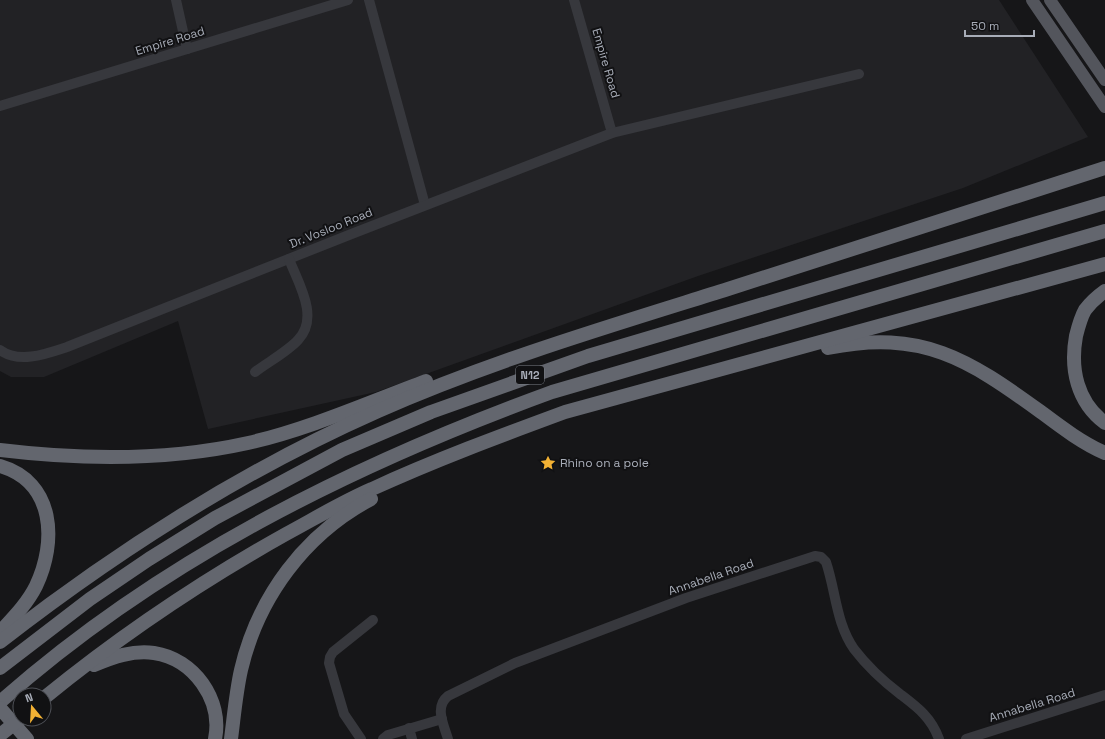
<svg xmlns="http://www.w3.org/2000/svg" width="1105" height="739" font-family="'Space Grotesk',sans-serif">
  <rect width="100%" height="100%" fill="#161618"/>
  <path fill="#222225" d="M 0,0 L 999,0 L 1088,137 L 963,188 L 698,276 L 376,392 L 208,429 L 178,321 L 44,377 L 11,377 L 0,371 Z"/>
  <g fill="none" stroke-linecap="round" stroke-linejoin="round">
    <g stroke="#37383d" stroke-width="10">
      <path d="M 176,0 L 187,49"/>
      <path d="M 369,0 L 425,205"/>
      <path d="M 574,0 L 612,133"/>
      <path d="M 0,106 L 348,0"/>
      <path d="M 0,350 C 19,364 46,354 67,347 L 354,233 L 612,133 L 859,74"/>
      <path d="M 255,372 C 268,362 287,352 298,340 C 320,317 298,283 289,259"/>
      <path d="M 409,728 L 412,739"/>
      <path d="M 361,739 L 344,714 L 329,663 L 330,657 L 333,652 L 373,620"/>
      <path d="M 383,739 L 388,735 L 442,719"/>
      <path d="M 448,739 C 444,725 434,707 448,696 L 515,663 L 686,598 L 815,556 L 821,557 L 826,562 C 836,592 836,623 854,649 C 867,666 883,681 900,694 C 917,707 931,717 939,739"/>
      <path d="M 966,739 L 1105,695"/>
    </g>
    <g stroke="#53555c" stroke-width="12">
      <path d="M 1032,0 L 1105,107"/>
      <path d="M 1050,0 L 1105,80"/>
    </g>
    <g stroke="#63666e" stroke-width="14">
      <path d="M 1105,291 C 1098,296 1091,302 1085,310 C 1081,317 1078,328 1076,336 C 1070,369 1077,402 1105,423"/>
      <path d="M 828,348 C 922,329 968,359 1041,412 C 1061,427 1082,443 1105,453"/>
      <path d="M 0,450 C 82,460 167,461 248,443 C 309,429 367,403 426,381"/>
      <path d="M 0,466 C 55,482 57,542 36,586 C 27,604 13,618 0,632"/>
      <path d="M 0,642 C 117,551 242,471 378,411 C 491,361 610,326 728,289 C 854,249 979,208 1105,168"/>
      <path d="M 94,665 C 113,657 133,650 154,653 C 194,659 223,700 215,739"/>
      <path d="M 0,668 L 90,599 L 149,559 L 215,518 L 342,450 L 431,412 L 588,356 L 1105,203"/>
      <path d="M 44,698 C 120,636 200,582 286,534 C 314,519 342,502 372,489 C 435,460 500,436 565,412 L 1105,264"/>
      <path d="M 0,702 C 160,560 352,465 552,392 L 1105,231"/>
      <path d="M 0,708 L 27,739"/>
      <path d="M 0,735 L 20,719"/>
      <path d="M 231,739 C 234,716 236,692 241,670 C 258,597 305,534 371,499"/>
    </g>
  </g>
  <defs>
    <symbol id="sight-bare" viewBox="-9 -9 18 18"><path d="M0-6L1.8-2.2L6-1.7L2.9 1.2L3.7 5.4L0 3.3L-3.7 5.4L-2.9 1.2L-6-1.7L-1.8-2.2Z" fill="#f2b134" stroke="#111113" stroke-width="2.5" paint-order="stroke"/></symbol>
  </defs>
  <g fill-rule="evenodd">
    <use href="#sight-bare" x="537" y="452" width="22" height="22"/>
  </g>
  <g text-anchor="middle" stroke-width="4" stroke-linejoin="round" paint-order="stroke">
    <rect fill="#111113" stroke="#7b7e86" stroke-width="1" x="516" y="366" width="28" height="18" rx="3"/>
    <g font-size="11" font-weight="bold" fill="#a8adb8">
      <text x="530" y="379">N12</text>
    </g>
    <g font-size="12" fill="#a8adb8" stroke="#111113">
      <text transform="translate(170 41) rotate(-17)" y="4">Empire Road</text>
      <text transform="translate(606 63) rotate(74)" y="4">Empire Road</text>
      <text transform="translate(331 228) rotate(-22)" y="4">Dr. Vosloo Road</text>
      <text transform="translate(711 577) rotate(-19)" y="4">Annabella Road</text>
      <text transform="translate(1032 705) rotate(-17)" y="4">Annabella Road</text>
    </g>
    <g font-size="12" fill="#a8adb8" stroke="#111113" text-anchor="start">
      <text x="560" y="467">Rhino on a pole</text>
    </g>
  </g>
  <g transform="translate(32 707) rotate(342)"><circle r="19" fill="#111113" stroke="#4d4f55"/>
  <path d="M0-3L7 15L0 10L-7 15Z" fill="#f2b134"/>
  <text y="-6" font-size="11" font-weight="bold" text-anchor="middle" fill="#a8adb8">N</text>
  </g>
  <path d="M965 30v6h69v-6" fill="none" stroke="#a8adb8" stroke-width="2"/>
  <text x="971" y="30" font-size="12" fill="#a8adb8" stroke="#111113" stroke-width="3" paint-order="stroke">50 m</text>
</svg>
